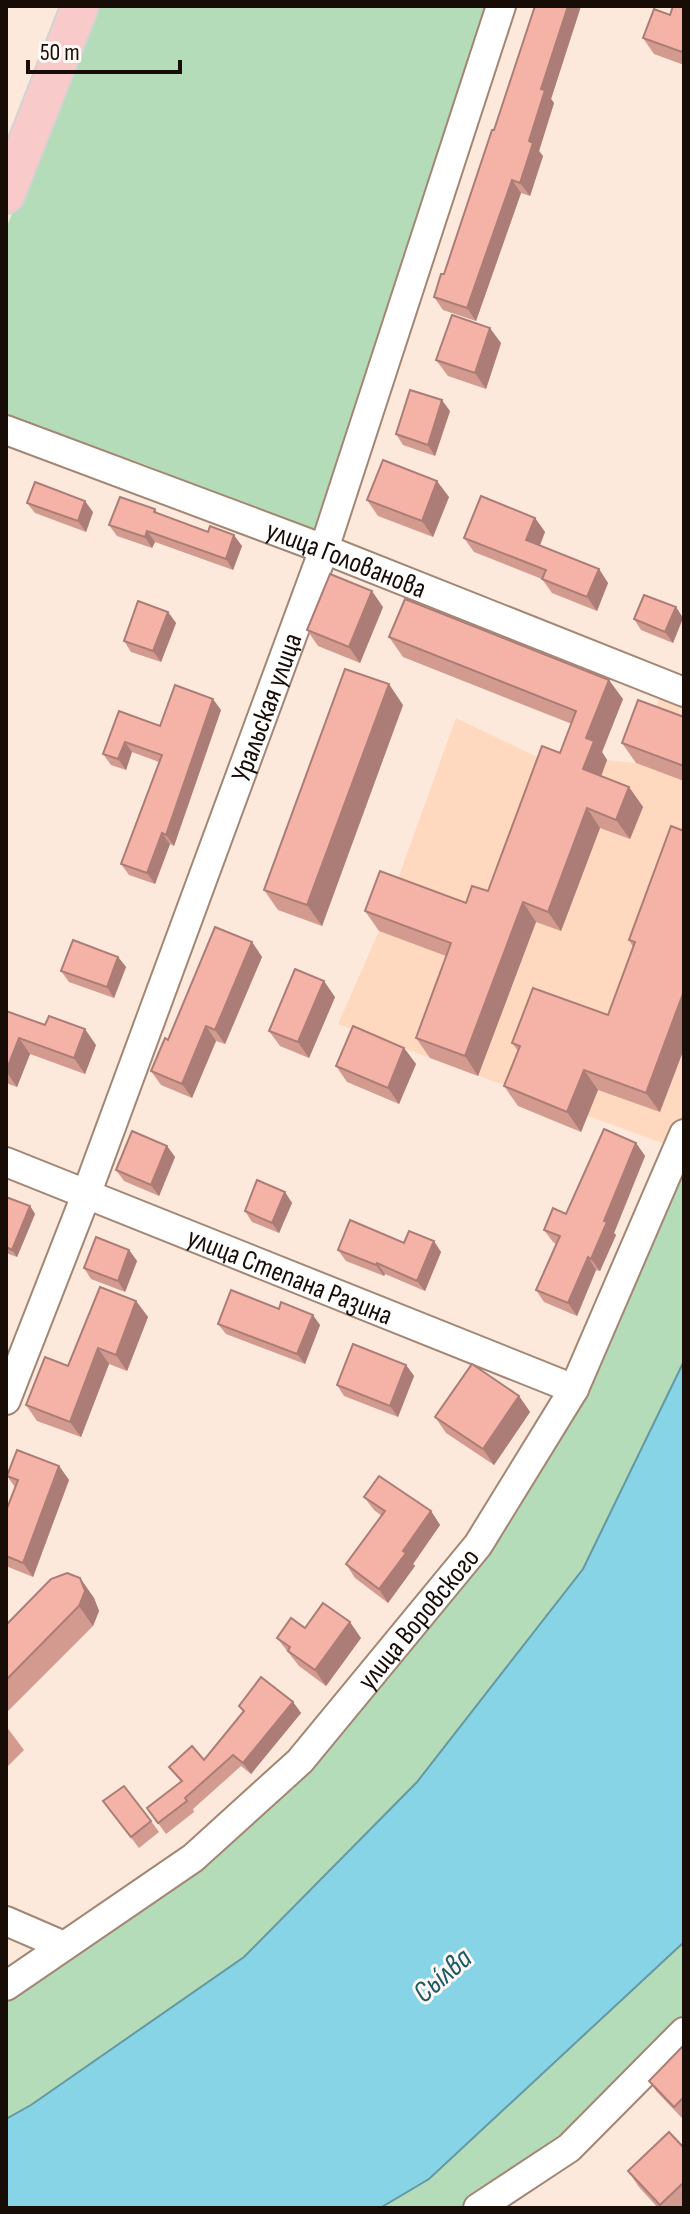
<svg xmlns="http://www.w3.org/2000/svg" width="690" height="2214" font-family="'Sofia Sans Condensed',sans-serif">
  <rect width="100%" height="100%" fill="#fce9dc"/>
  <path fill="#ffd9bf" d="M 663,689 L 684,697 L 684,1114 L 670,1146 L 338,1024 L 379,931 L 456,718 L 556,766 L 582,751 L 607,760 L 636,763 Z"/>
  <g fill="#b4dcb9">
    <path d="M 92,6 L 489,6 L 320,536 L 146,465 L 6,416 L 6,229 Z"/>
    <path d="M 684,1154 L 684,1361 L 583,1569 L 417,1782 L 244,1957 L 31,2105 L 6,2119 L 6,1995 L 181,1881 L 467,1571 Z"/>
    <path d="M 684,1942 L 684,2019 L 561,2141 L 465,2208 L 380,2208 L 429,2179 Z"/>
  </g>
  <path fill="#86d4e5" stroke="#6598a2" stroke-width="2" d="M 684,1361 L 684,1942 L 429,2179 L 380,2208 L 6,2208 L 6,2119 L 31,2105 L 244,1957 L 417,1782 L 583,1569 Z"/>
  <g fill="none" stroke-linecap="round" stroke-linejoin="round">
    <defs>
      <g id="minor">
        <path id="s1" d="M 6,430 L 324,549 L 684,692"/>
        <path id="s2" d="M 6,1162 L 574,1389"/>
        <path id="s3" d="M 6,1400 L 86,1195 L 324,549 L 501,6"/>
        <path d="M 6,1921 L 64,1946"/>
        <path id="s4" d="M 6,1986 L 193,1858 L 300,1761 L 478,1545 L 574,1389 L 684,1134"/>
        <path d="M 478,2208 L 569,2148 L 684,2032"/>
      </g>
      <path id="major" d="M 6,195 L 80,6"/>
    </defs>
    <use href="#minor" stroke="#a38673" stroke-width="32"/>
    <use href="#major" stroke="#d5d3d2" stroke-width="40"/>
    <use href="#minor" stroke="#fff" stroke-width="28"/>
    <use href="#major" stroke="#f8caca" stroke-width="36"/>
  </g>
  <g fill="#d39a90">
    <path d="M 535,6 L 581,6 L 551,99 L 554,103 L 539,151 L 543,156 L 530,196 L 521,193 L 476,321 L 443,310 L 434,297 L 444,274 L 494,130 Z"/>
    <path d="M 684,6 L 684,65 L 654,54 L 643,38 L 670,15 Z"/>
    <path d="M 501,343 L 486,389 L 448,376 L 436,360 Z"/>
    <path d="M 450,411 L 435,456 L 403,445 L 396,434 Z"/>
    <path d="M 449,497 L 433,537 L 378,516 L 367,500 Z"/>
    <path d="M 27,503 L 93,512 L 86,532 L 35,513 Z"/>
    <path d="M 155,509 L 158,514 L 242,546 L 233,570 L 155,542 L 152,548 L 117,536 L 109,525 Z"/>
    <path d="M 535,518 L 545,532 L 540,546 L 599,569 L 608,583 L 597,611 L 552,593 L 542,579 L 474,552 L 464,538 Z"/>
    <path d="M 383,607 L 360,663 L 318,646 L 307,630 Z"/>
    <path d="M 676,607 L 683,618 L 673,643 L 641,630 L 634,619 Z"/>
    <path d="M 168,612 L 176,623 L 161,662 L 131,652 L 124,641 Z"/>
    <path d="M 389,637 L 623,699 L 602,752 L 607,760 L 601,777 L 629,787 L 643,807 L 630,839 L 600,828 L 561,931 L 536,922 L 478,1076 L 430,1058 L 416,1038 L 446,956 L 379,931 L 365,911 L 466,903 L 488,891 L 560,753 L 572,724 L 403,657 Z"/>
    <path d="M 403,705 L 322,926 L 278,910 L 264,890 Z"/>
    <path d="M 221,710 L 174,846 L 170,844 L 155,884 L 129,875 L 121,864 L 159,762 L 132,752 L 126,770 L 111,765 L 103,754 L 119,711 L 160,726 Z"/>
    <path d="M 684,717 L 684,781 L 636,763 L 622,743 Z"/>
    <path d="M 671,826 L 660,1112 L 598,1090 L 581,1132 L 518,1106 L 504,1086 L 518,1051 L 512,1043 L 608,1015 L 633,947 L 629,940 Z"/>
    <path d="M 252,942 L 262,957 L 225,1044 L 216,1041 L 192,1098 L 161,1085 L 151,1071 L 168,1040 Z"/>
    <path d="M 118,957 L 126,967 L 114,998 L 69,982 L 61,971 Z"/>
    <path d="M 335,997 L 309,1058 L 280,1046 L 269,1031 Z"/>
    <path d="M 6,1011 L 96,1045 L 85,1074 L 30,1054 L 17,1087 L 6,1083 Z"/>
    <path d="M 404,1048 L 416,1064 L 399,1104 L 347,1082 L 336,1066 Z"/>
    <path d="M 636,1143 L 645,1156 L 614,1233 L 616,1235 L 600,1271 L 596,1270 L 577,1316 L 544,1302 L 536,1290 L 556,1244 L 553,1242 L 544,1230 L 566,1214 Z"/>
    <path d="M 167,1146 L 175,1157 L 159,1196 L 124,1181 L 116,1170 Z"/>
    <path d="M 285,1192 L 292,1203 L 279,1233 L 252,1222 L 245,1211 Z"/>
    <path d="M 6,1197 L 30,1206 L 35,1214 L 17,1257 L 6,1253 Z"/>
    <path d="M 404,1243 L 441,1252 L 425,1291 L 385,1274 L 384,1276 L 346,1261 L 338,1250 Z"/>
    <path d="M 129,1250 L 137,1261 L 125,1292 L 91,1279 L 84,1268 Z"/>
    <path d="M 136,1301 L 148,1317 L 127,1371 L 109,1364 L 81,1437 L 37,1421 L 26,1405 Z"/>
    <path d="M 279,1309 L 320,1325 L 305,1364 L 226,1334 L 218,1324 Z"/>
    <path d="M 406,1365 L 414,1376 L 398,1417 L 344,1396 L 337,1385 Z"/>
    <path d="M 519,1396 L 530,1412 L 494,1465 L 446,1433 L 435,1417 Z"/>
    <path d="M 59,1466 L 69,1480 L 33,1577 L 6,1566 L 6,1511 L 15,1487 L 7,1476 Z"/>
    <path d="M 364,1497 L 431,1511 L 440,1525 L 413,1564 L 415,1566 L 388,1603 L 355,1578 L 346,1564 L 382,1516 L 374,1510 Z"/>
    <path d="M 80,1578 L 94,1598 L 99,1611 L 93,1626 L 6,1713 L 6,1625 Z"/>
    <path d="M 305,1628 L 361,1638 L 326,1686 L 299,1666 L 277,1638 Z"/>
    <path d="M 293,1702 L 301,1713 L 251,1774 L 241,1766 L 193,1809 L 194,1812 L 166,1834 L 147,1808 L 181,1782 L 169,1767 L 204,1760 L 243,1712 L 239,1706 Z"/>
    <path d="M 6,1726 L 24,1750 L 6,1768 Z"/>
    <path d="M 103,1801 L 151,1821 L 159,1832 L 139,1848 Z"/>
    <path d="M 684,2045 L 684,2115 L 682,2118 L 657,2092 L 649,2081 Z"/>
    <path d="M 684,2148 L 684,2208 L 658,2208 L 639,2187 L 628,2171 Z"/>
  </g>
  <g fill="#ac7d76">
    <path d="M 568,6 L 581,6 L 551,99 L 554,103 L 539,151 L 543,156 L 530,196 L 520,183 L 529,141 L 541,89 Z"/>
    <path d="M 512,180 L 521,193 L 476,321 L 467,308 Z"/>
    <path d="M 490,328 L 501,343 L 486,389 L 475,373 Z"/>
    <path d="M 442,400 L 450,411 L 435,456 L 428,445 Z"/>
    <path d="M 437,481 L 449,497 L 433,537 L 422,521 Z"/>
    <path d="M 85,501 L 93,512 L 86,532 L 78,521 Z"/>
    <path d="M 535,518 L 545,532 L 536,554 L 526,540 Z"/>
    <path d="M 147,531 L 155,542 L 152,548 L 145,537 Z"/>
    <path d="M 234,535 L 242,546 L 233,570 L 226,559 Z"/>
    <path d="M 599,569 L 608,583 L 597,611 L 587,597 Z"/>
    <path d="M 372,591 L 383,607 L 360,663 L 349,647 Z"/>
    <path d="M 676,607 L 683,618 L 673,643 L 665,632 Z"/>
    <path d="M 168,612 L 176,623 L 161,662 L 153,651 Z"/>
    <path d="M 609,680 L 623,699 L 602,752 L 607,760 L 596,789 L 583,769 L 586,738 Z"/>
    <path d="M 389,684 L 403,705 L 322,926 L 307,905 Z"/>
    <path d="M 213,699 L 221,710 L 174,846 L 166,835 Z"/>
    <path d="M 125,742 L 132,752 L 126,770 L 118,759 Z"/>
    <path d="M 629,787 L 643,807 L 630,839 L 616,820 Z"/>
    <path d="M 587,808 L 600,828 L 561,931 L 548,912 Z"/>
    <path d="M 162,833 L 170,844 L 155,884 L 147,873 Z"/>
    <path d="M 523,902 L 536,922 L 478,1076 L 465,1056 Z"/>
    <path d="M 252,942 L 262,957 L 225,1044 L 215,1030 Z"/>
    <path d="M 118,957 L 126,967 L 114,998 L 107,987 Z"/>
    <path d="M 324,981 L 335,997 L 309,1058 L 298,1042 Z"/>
    <path d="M 684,991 L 684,1049 L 660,1112 L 646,1093 Z"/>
    <path d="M 206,1026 L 216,1041 L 192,1098 L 182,1084 Z"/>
    <path d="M 85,1029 L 96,1045 L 85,1074 L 74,1058 Z"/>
    <path d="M 19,1038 L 30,1054 L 17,1087 L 6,1071 Z"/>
    <path d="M 404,1048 L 416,1064 L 399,1104 L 388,1088 Z"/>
    <path d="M 584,1070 L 598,1090 L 581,1132 L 567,1112 Z"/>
    <path d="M 636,1143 L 645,1156 L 614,1233 L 616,1235 L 600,1271 L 591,1259 L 604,1221 Z"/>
    <path d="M 167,1146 L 175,1157 L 159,1196 L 151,1185 Z"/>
    <path d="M 285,1192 L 292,1203 L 279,1233 L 272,1223 Z"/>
    <path d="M 30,1206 L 35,1214 L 17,1257 L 12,1250 Z"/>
    <path d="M 434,1241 L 441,1252 L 425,1291 L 417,1281 Z"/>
    <path d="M 129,1250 L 137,1261 L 125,1292 L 118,1281 Z"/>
    <path d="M 588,1257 L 596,1270 L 577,1316 L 568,1303 Z"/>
    <path d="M 377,1263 L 385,1274 L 384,1276 L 376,1265 Z"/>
    <path d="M 136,1301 L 148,1317 L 127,1371 L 116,1355 Z"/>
    <path d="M 313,1315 L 320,1325 L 305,1364 L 297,1354 Z"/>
    <path d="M 98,1348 L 109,1364 L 81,1437 L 70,1422 Z"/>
    <path d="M 406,1365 L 414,1376 L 398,1417 L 390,1406 Z"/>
    <path d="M 519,1396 L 530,1412 L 494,1465 L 483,1449 Z"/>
    <path d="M 59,1466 L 69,1480 L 33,1577 L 23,1563 Z"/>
    <path d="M 431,1511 L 440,1525 L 413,1564 L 415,1566 L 388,1603 L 379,1589 L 403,1551 Z"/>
    <path d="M 80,1578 L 94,1598 L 99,1611 L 93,1626 L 79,1606 Z"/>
    <path d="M 350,1622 L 361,1638 L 326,1686 L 315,1670 Z"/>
    <path d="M 293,1702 L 301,1713 L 251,1774 L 243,1763 Z"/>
  </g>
  <g fill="#f5b3a8" stroke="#ac7d76" stroke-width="2">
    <path d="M 535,6 L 568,6 L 541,89 L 545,90 L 529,141 L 533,143 L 520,183 L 512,180 L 467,308 L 434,297 L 441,274 L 444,274 L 492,130 L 494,130 Z"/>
    <path d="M 673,6 L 684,6 L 684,48 L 682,52 L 643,38 L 654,9 L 670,15 Z"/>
    <path d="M 452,315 L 490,328 L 475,373 L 436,360 Z"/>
    <path d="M 410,390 L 442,400 L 428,445 L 396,434 Z"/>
    <path d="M 383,460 L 437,481 L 422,521 L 367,500 Z"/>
    <path d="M 35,482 L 85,501 L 78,521 L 27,503 Z"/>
    <path d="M 481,496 L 535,518 L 526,540 L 599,569 L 587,597 L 542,579 L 546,570 L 464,538 Z"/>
    <path d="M 120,497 L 155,509 L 154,512 L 208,532 L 210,526 L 234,535 L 226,559 L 147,531 L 145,537 L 109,525 Z"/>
    <path d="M 330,574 L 372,591 L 349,647 L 307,630 Z"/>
    <path d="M 644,595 L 676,607 L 665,632 L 634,619 Z"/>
    <path d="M 405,599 L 609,680 L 586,738 L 594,741 L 583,769 L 629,787 L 616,820 L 587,808 L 548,912 L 523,902 L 465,1056 L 416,1038 L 451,943 L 365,911 L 380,871 L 466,903 L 472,886 L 488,891 L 542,746 L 560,753 L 576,711 L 389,637 Z"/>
    <path d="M 138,601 L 168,612 L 153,651 L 124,641 Z"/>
    <path d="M 345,669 L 389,684 L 307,905 L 264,890 Z"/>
    <path d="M 175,685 L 213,699 L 166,835 L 162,833 L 147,873 L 121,864 L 162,755 L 125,742 L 118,759 L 103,754 L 119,711 L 160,726 Z"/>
    <path d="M 638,700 L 684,717 L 684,766 L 622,743 Z"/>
    <path d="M 671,826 L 684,831 L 684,991 L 646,1093 L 584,1070 L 567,1112 L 504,1086 L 520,1046 L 512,1043 L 533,988 L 608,1015 L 635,942 L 629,940 Z"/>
    <path d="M 215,927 L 252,942 L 215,1030 L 206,1026 L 182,1084 L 151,1071 L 165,1038 L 168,1040 Z"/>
    <path d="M 73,940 L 118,957 L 107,987 L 61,971 Z"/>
    <path d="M 295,969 L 324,981 L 298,1042 L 269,1031 Z"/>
    <path d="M 6,1011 L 45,1025 L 49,1016 L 85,1029 L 74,1058 L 19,1038 L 6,1071 Z"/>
    <path d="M 353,1026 L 404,1048 L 388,1088 L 336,1066 Z"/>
    <path d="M 604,1129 L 636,1143 L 604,1221 L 607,1222 L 591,1259 L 588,1257 L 568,1303 L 536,1290 L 560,1236 L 544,1230 L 553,1208 L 566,1214 Z"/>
    <path d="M 132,1131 L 167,1146 L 151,1185 L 116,1170 Z"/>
    <path d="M 257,1180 L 285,1192 L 272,1223 L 245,1211 Z"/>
    <path d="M 6,1197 L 30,1206 L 12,1250 L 6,1247 Z"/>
    <path d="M 350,1220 L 404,1243 L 409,1231 L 434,1241 L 417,1281 L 377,1263 L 376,1265 L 338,1250 Z"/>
    <path d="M 96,1237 L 129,1250 L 118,1281 L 84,1268 Z"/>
    <path d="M 100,1287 L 136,1301 L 116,1355 L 98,1348 L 70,1422 L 26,1405 L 45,1357 L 68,1366 Z"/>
    <path d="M 231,1290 L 279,1309 L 281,1302 L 313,1315 L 297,1354 L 218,1324 Z"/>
    <path d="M 353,1344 L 406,1365 L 390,1406 L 337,1385 Z"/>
    <path d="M 472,1364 L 519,1396 L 483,1449 L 435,1417 Z"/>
    <path d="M 17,1450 L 59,1466 L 23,1563 L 6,1556 L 6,1511 L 18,1480 L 7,1476 Z"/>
    <path d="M 379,1476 L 431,1511 L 403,1551 L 406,1553 L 379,1589 L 346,1564 L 385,1511 L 364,1497 Z"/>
    <path d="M 67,1573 L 80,1578 L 85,1591 L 79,1606 L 6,1680 L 6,1625 L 51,1579 Z"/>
    <path d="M 323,1603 L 350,1622 L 315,1670 L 288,1651 L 290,1647 L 277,1638 L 291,1618 L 305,1628 Z"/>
    <path d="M 261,1677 L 293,1702 L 243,1763 L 233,1755 L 185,1798 L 187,1801 L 158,1823 L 147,1808 L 182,1781 L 169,1767 L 192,1746 L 204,1760 L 244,1711 L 239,1706 Z"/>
    <path d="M 124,1786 L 151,1821 L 131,1837 L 103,1801 Z"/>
    <path d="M 684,2045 L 684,2097 L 674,2107 L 649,2081 Z"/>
    <path d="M 669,2132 L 684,2148 L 684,2182 L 660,2205 L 628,2171 Z"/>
  </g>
  <g text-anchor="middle" stroke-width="6" stroke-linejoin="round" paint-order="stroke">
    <g font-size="28" fill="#170d06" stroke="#fff8f4">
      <text dy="10" stroke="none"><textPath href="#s1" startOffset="364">улица Голованова</textPath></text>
      <text dy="10" stroke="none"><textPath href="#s3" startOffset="740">Уральская улица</textPath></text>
      <text dy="10" stroke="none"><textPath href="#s2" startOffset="306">улица Степана Разина</textPath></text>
      <text dy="10" stroke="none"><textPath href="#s4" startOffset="556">улица Воровского</textPath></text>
    </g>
    <g font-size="30" font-style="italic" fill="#1a5b67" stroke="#fff8f4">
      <text transform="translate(442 1975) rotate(-41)" y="10">Сы́лва</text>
    </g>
  </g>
  <rect width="690" height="2214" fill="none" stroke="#170d06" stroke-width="16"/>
  <path d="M28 60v12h152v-12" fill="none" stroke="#170d06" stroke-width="4"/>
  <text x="40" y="60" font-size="24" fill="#170d06" stroke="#fff8f4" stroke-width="6" paint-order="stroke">50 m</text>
</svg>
